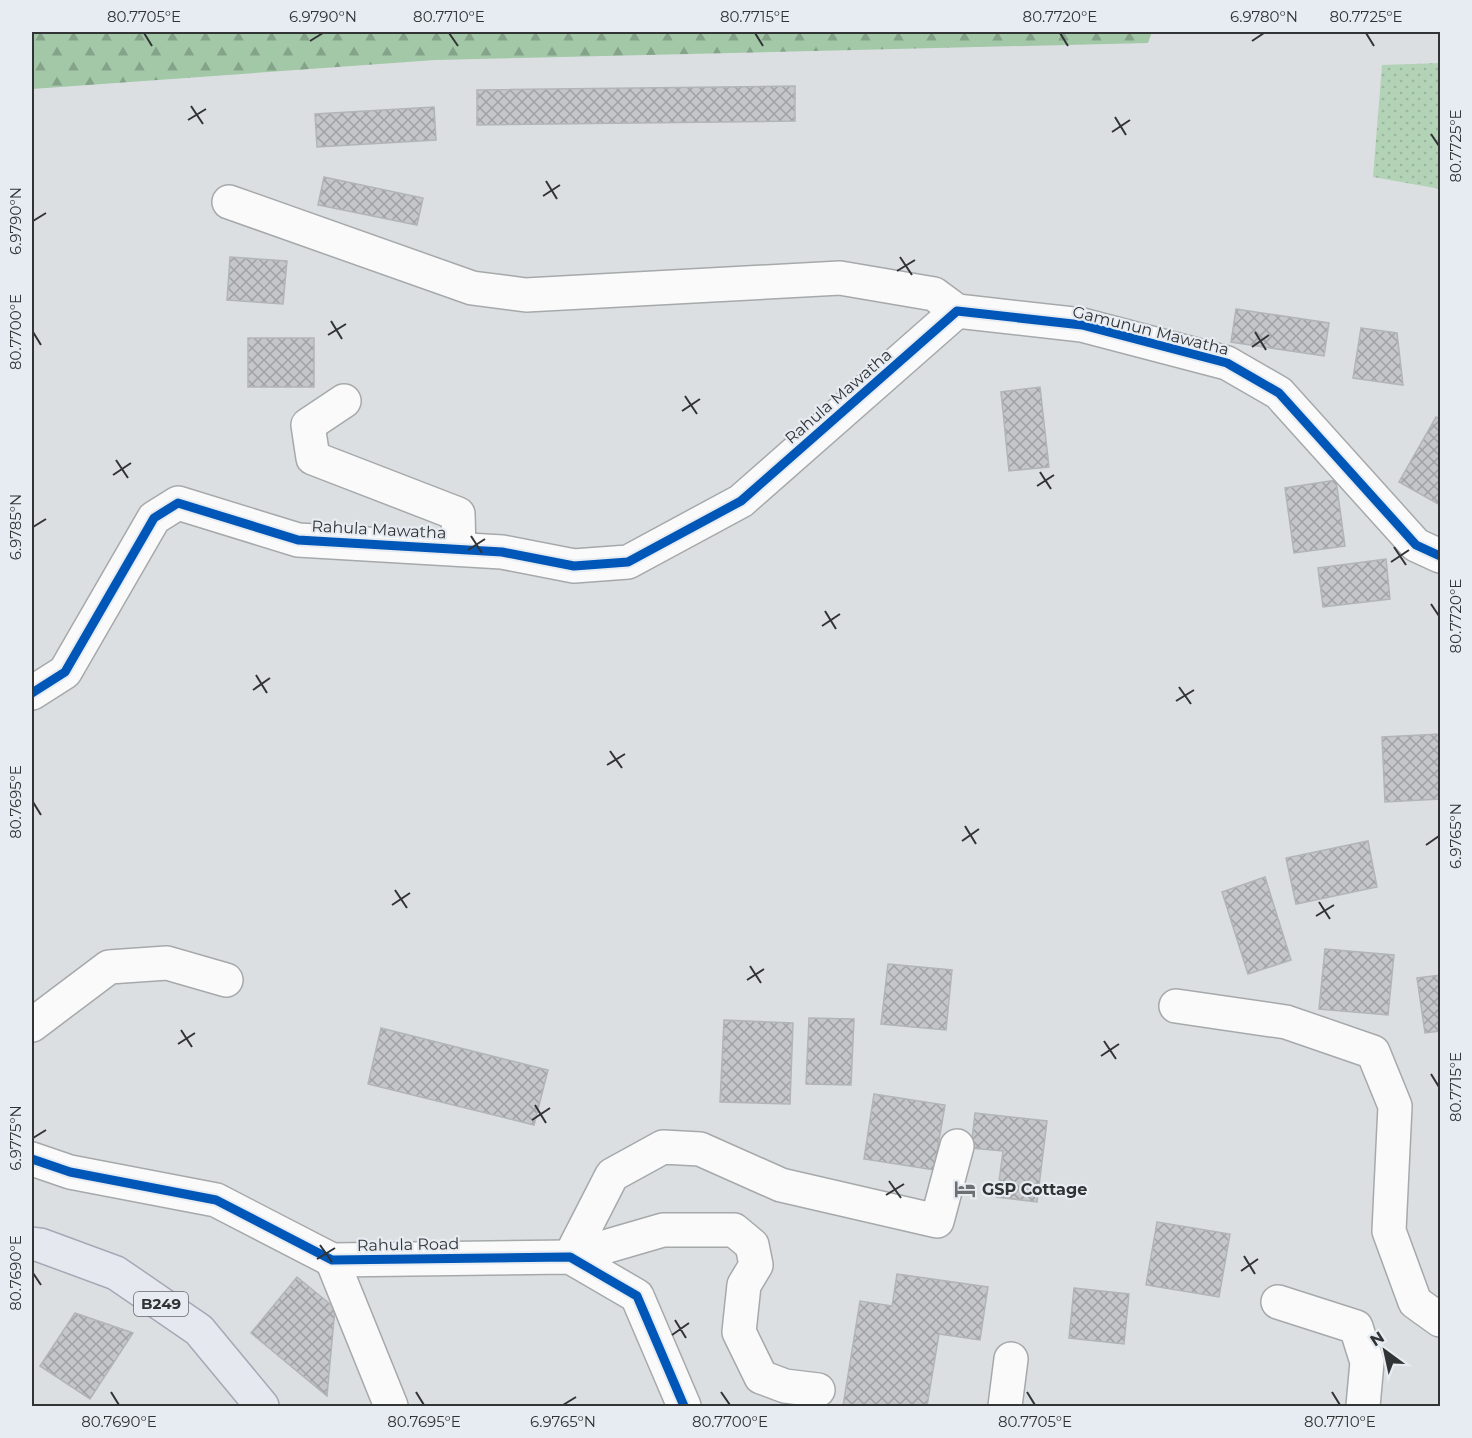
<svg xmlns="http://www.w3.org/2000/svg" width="1472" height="1438" font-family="Montserrat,sans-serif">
  <defs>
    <pattern id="grass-dots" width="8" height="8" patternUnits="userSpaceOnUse" patternTransform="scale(1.5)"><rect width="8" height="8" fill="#b3d3b7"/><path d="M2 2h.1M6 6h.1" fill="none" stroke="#9ab69e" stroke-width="1.8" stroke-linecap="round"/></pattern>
    <pattern id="forest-firs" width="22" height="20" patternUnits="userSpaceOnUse" patternTransform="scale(1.5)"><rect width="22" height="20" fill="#a2c8a7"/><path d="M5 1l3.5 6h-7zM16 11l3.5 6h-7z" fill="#85a389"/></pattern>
    <pattern id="building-cross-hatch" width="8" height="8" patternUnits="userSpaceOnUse" patternTransform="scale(1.5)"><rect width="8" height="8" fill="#c4c6c9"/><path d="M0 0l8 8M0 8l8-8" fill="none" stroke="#a0a1a4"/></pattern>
  </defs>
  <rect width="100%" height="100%" fill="#dcdfe2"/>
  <path fill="url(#grass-dots)" d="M 1440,63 L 1440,189 L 1373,177 L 1382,65 Z"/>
  <path fill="url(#forest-firs)" d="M 32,32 L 1152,32 L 1148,43 L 435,60 L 32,89 Z"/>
  <g fill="url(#building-cross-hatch)" stroke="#b2b5b7" stroke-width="1.5">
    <path d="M 795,86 L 795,121 L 477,125 L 477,90 Z"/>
    <path d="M 434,107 L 436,140 L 317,147 L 315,114 Z"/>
    <path d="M 324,177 L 423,198 L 417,225 L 318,205 Z"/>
    <path d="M 230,257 L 287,261 L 283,304 L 227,300 Z"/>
    <path d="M 1236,309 L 1329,323 L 1324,356 L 1231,342 Z"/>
    <path d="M 1361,328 L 1397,333 L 1403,385 L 1353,378 Z"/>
    <rect x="248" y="338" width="66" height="49"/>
    <path d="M 1040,387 L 1049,467 L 1009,471 L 1001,392 Z"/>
    <path d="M 1436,417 L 1440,419 L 1440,505 L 1399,482 Z"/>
    <path d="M 1336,480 L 1345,546 L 1294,553 L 1285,488 Z"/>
    <path d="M 1386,559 L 1390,599 L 1323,607 L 1318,568 Z"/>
    <path d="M 1440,734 L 1440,799 L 1385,802 L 1382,737 Z"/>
    <path d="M 1368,841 L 1377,887 L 1296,904 L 1286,858 Z"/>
    <path d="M 1265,877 L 1291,960 L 1248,974 L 1222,892 Z"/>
    <path d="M 1325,949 L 1394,955 L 1388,1015 L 1319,1009 Z"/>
    <path d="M 888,964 L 952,970 L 946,1030 L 881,1024 Z"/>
    <path d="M 1440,975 L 1440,1031 L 1425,1033 L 1417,978 Z"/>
    <path d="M 809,1018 L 854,1019 L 851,1085 L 806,1084 Z"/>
    <path d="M 724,1020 L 793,1023 L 790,1104 L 720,1102 Z"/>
    <path d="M 381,1028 L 548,1070 L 534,1125 L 368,1084 Z"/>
    <path d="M 874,1094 L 945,1105 L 934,1170 L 864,1159 Z"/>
    <path d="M 975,1113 L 1047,1121 L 1037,1202 L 997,1197 L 1003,1151 L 971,1148 Z"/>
    <path d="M 1157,1222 L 1230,1234 L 1219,1297 L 1146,1285 Z"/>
    <path d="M 897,1274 L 988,1287 L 980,1340 L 939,1334 L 927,1406 L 843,1406 L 860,1301 L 892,1306 Z"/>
    <path d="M 297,1277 L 335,1308 L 327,1396 L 251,1333 Z"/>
    <path d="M 1074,1288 L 1129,1294 L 1124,1344 L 1069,1338 Z"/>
    <path d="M 75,1313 L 133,1333 L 90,1399 L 40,1366 Z"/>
  </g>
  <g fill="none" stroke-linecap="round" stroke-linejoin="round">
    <defs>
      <g id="minor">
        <path d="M 229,202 L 472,288 L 526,295 L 840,278 L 934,294 L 957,311 L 1082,325 L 1227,363 L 1279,393 L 1416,545 L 1440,556"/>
        <path d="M 344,401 L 308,425 L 313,458 L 458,514 L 459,549"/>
        <path d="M 32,693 L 65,672 L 154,518 L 178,503 L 298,540 L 502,552 L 574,566 L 628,562 L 741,501 L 957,311"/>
        <path d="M 1176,1006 L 1286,1022 L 1373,1052 L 1395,1106 L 1389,1231 L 1415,1302 L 1440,1320"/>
        <path d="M 32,1025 L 109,967 L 167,963 L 226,980"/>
        <path d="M 32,1159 L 70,1172 L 216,1200 L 332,1260 L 570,1257 L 637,1296 L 684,1406"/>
        <path d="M 570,1257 L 612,1175 L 663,1147 L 700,1149 L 781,1185 L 937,1221 L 957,1146"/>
        <path d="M 570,1257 L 663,1230 L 734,1230 L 752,1245 L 756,1265 L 744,1285 L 739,1332 L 761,1377 L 785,1386 L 818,1390"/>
        <path d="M 332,1260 L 391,1406"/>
        <path d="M 1278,1302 L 1356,1327 L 1367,1362 L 1363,1406"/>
        <path d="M 1005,1406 L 1011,1359"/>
      </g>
      <path id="major" d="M 32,1244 L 40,1245 L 116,1273 L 199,1330 L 262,1406"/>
    </defs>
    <use href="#minor" stroke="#a6a9aa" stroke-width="36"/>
    <use href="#major" stroke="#a4a9b5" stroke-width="36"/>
    <use href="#minor" stroke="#fafafb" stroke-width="33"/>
    <use href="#major" stroke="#e5e8ef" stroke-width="33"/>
    <defs>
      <g id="cycleway">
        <path d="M 32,693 L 65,672 L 154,518 L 178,503 L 298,540 L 502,552 L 574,566 L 628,562 L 741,501 L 957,311 L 1082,325 L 1227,363 L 1279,393 L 1416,545 L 1440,556"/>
        <path d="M 32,1159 L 70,1172 L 216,1200 L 332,1260 L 570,1257 L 637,1296 L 684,1406"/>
      </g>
    </defs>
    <use href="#cycleway" stroke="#e6ecf2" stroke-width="13"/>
    <use href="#cycleway" stroke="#0057b8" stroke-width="9"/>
  </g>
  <path fill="none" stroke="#313335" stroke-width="2" d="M 144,33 L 152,46M 449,33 L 458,46M 755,33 L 763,46M 1060,33 L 1068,46M 1366,33 L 1374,46M 310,41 L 323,33M 1252,41 L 1264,33M 191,106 L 203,124M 1115,117 L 1126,135M 188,120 L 206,109M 1112,132 L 1130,120M 1431,134 L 1439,146M 546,181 L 557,199M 543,196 L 560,185M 33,221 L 46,213M 900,257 L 912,275M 897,271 L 915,260M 331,321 L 342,339M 33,332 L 41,345M 1255,332 L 1266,350M 328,335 L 346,324M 1252,347 L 1269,335M 685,396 L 697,414M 682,411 L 700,399M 116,460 L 128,478M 1040,472 L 1051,489M 113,475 L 131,463M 1037,486 L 1054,475M 33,527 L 46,519M 471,536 L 482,553M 1394,547 L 1406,565M 468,550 L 485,539M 1391,562 L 1409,550M 1431,604 L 1439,616M 825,611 L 836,629M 822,626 L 840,614M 256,675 L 267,693M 1179,687 L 1191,704M 253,690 L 270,678M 1176,701 L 1194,690M 610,751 L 622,768M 607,765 L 625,754M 33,802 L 41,815M 965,826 L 976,844M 962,841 L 979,829M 1426,845 L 1439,836M 395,890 L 407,908M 1319,902 L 1330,919M 392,905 L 410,893M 1316,916 L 1334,905M 750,966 L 761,983M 747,980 L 764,969M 181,1030 L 192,1047M 1104,1041 L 1116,1059M 178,1044 L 195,1033M 1101,1056 L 1119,1044M 1431,1074 L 1439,1087M 535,1105 L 546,1123M 532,1120 L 550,1108M 33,1138 L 46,1130M 889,1181 L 901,1198M 886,1195 L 904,1184M 320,1245 L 332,1262M 1244,1256 L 1255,1274M 317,1259 L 335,1248M 1241,1271 L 1258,1259M 33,1273 L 41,1285M 675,1320 L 686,1338M 672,1335 L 689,1323M 111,1392 L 119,1405M 416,1392 L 424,1405M 721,1392 L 730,1405M 1027,1392 L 1035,1405M 1332,1392 L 1340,1405M 563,1405 L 576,1397"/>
  <defs>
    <symbol id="hotel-bare" viewBox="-9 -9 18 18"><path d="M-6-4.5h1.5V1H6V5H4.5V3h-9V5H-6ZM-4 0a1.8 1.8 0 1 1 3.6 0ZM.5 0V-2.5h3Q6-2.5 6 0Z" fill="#6d6f72" stroke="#e6ecf2" stroke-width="2.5" paint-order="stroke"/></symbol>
  </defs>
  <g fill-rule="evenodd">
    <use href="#hotel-bare" x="950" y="1174" width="30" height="30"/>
  </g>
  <g text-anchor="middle" stroke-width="4.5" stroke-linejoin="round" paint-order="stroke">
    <rect fill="#e6ecf2" stroke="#676a6e" stroke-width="1.5" x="134" y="1292" width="54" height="24" rx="4.5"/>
    <g font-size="15" font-weight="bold" fill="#313335">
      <text x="161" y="1309">B249</text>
    </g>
    <g font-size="16" fill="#313335" stroke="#e6ecf2">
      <text transform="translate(1151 330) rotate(14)" y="6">Gamunun Mawatha</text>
      <text transform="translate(838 396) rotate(-41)" y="6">Rahula Mawatha</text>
      <text transform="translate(379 529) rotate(3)" y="6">Rahula Mawatha</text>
      <text transform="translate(408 1244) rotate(-1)" y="6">Rahula Road</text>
    </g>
    <g font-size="16" font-weight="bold" fill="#313335" stroke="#e6ecf2" text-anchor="start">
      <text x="982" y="1195">GSP Cottage</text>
    </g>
  </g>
  <rect width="1472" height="1438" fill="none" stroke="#e6ecf2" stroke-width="66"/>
  <g transform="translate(1385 1351) rotate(327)" stroke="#e6ecf2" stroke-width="4.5" paint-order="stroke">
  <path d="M0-4.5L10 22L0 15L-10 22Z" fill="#313335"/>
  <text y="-9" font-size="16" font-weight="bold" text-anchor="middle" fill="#313335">N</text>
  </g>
  <rect x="33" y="33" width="1406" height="1372" fill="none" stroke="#313335" stroke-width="2"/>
  <g font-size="15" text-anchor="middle" fill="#313335">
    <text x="144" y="22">80.7705°E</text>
    <text x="323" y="22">6.9790°N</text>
    <text x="449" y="22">80.7710°E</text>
    <text x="755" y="22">80.7715°E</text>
    <text x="1060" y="22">80.7720°E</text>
    <text x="1264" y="22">6.9780°N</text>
    <text x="1366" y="22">80.7725°E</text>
    <text transform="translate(1456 146) rotate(-90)" y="5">80.7725°E</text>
    <text transform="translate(16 221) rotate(-90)" y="5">6.9790°N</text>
    <text transform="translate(16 332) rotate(-90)" y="5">80.7700°E</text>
    <text transform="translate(16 527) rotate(-90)" y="5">6.9785°N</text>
    <text transform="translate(1456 616) rotate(-90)" y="5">80.7720°E</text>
    <text transform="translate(16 802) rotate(-90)" y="5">80.7695°E</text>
    <text transform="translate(1456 836) rotate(-90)" y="5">6.9765°N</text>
    <text transform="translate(1456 1087) rotate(-90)" y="5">80.7715°E</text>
    <text transform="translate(16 1138) rotate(-90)" y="5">6.9775°N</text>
    <text transform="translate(16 1273) rotate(-90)" y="5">80.7690°E</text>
    <text x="119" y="1427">80.7690°E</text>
    <text x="424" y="1427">80.7695°E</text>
    <text x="563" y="1427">6.9765°N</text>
    <text x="730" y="1427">80.7700°E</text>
    <text x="1035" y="1427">80.7705°E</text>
    <text x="1340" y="1427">80.7710°E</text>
  </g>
</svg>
